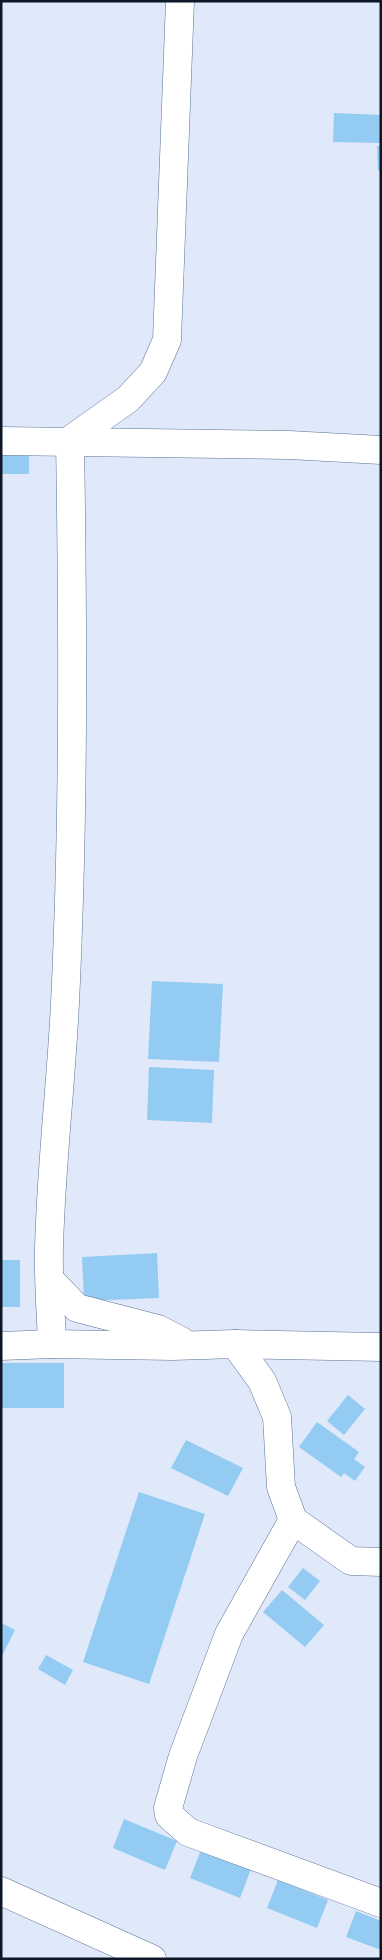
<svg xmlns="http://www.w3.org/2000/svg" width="382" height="1960" font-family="'Public Sans',sans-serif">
  <rect width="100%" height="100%" fill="#dfe9fa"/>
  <g fill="#93cbf2">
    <path d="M 334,113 L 381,115 L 381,143 L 333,142 Z"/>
    <path d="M 377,146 L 381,146 L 381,171 L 378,171 Z"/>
    <rect x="1" y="448" width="28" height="26"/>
    <path d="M 152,981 L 223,984 L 219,1062 L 148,1059 Z"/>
    <path d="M 149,1067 L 214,1070 L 212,1123 L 147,1120 Z"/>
    <path d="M 157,1253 L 159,1298 L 84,1301 L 82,1257 Z"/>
    <rect x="1" y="1260" width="19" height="47"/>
    <rect x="1" y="1363" width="63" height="45"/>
    <path d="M 348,1395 L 365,1409 L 344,1435 L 327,1421 Z"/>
    <path d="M 317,1422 L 359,1452 L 354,1459 L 365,1467 L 355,1481 L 344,1473 L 341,1477 L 299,1447 Z"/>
    <path d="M 186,1440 L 243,1468 L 228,1496 L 171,1468 Z"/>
    <path d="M 139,1492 L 205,1514 L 149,1684 L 83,1662 Z"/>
    <path d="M 303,1568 L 320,1581 L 305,1600 L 288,1587 Z"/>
    <path d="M 282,1590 L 324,1625 L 305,1647 L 263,1612 Z"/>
    <path d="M 1,1623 L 15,1630 L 1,1658 Z"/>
    <path d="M 46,1655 L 73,1670 L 65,1685 L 38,1669 Z"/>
    <path d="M 124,1819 L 177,1841 L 165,1870 L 113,1848 Z"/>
    <path d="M 201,1850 L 251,1869 L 240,1898 L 190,1878 Z"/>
    <path d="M 278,1880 L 328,1900 L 317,1928 L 267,1908 Z"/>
    <path d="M 356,1911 L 381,1921 L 381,1950 L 346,1937 Z"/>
  </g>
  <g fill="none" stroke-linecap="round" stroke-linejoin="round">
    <defs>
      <g id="street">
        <path d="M 1,441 L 289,445 L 381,450"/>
        <path d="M 50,1280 L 77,1308 L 158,1329 L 181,1341"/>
        <path d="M 52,1344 C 51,1312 48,1280 49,1248 C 51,1167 61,1085 65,1003 C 74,816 73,628 70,440 L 128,399 L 153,372 L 167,340 L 180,1"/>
        <path d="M 235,1344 L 262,1381 L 277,1417 L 281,1487 L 293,1520 L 351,1561 L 381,1562"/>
        <path d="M 1,1346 L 52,1344 L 173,1346 L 235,1344 L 381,1347"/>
        <path d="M 293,1520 L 229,1634 L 183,1756 L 168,1808 L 169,1815 L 188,1832 L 381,1903"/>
      </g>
      <path id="highway" d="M 1,1891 L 152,1959"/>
    </defs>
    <use href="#street" stroke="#5b7297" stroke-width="29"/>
    <use href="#highway" stroke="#5b7297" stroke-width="29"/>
    <use href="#street" stroke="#fff" stroke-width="28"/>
    <use href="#highway" stroke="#fff" stroke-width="28"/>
  </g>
  <rect width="382" height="1960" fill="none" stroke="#0e1726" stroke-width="5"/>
</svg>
